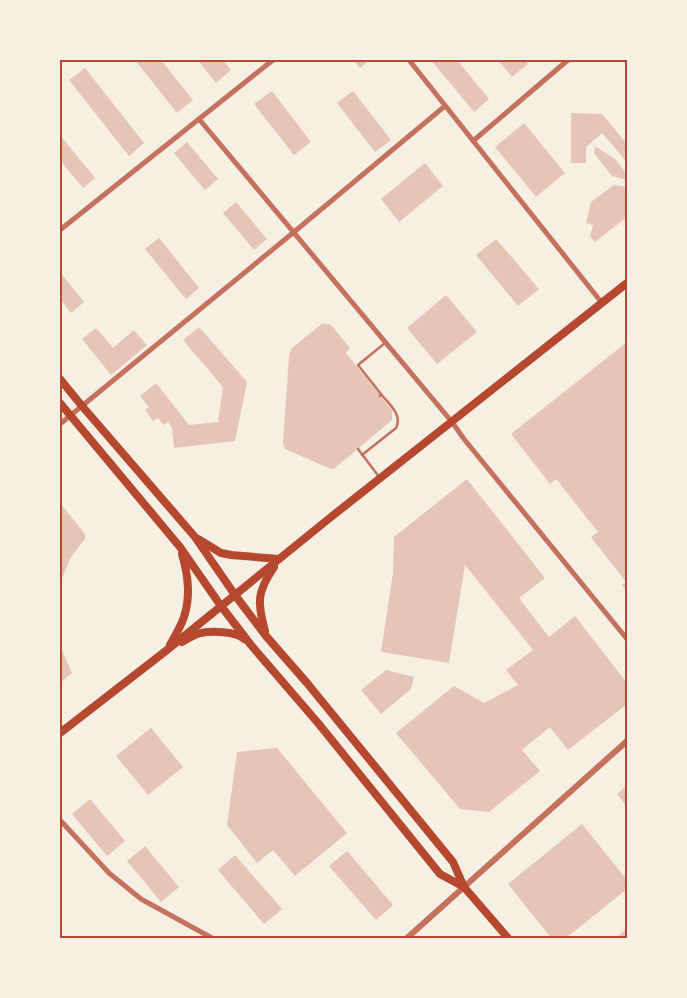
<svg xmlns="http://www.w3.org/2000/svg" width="687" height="998" font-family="Cabin,sans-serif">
  <rect width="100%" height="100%" fill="#f6efe4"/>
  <g fill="#e6c5b7">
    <path d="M 135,60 L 161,60 L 193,100 L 177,113 Z"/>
    <path d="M 198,60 L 223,60 L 231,70 L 216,83 Z"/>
    <path d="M 353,60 L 369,60 L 360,68 Z"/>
    <path d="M 431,60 L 457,60 L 489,99 L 474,112 Z"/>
    <path d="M 498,60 L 525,60 L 528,64 L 512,77 Z"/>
    <path d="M 85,68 L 144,143 L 129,156 L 69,80 Z"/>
    <path d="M 272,91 L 311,142 L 294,155 L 254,104 Z"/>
    <path d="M 353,91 L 391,140 L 375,152 L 337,103 Z"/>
    <path d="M 571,113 L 602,114 L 627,144 L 627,162 L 602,133 L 586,147 L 586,163 L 571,163 Z"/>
    <path d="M 524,123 L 565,173 L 536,197 L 495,147 Z"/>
    <path d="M 60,135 L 95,178 L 83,188 L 60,160 Z"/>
    <path d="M 187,142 L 218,179 L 205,190 L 174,153 Z"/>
    <path d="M 595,146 L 615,159 L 627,175 L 626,180 L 612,176 L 594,153 Z"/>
    <path d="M 425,163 L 443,186 L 399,222 L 381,199 Z"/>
    <path d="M 614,185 L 627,187 L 627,217 L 595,242 L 590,236 L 593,225 L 586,223 L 591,202 Z"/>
    <path d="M 236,202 L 267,239 L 254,250 L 223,213 Z"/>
    <path d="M 159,238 L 199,288 L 186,299 L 145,249 Z"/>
    <path d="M 496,239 L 539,289 L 518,306 L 476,255 Z"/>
    <path d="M 60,272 L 84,302 L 71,313 L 60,299 Z"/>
    <path d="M 446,295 L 477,332 L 437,364 L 407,328 Z"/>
    <path d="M 323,323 L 331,325 L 350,348 L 346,353 L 392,410 L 392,420 L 335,468 L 331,469 L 285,449 L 283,443 L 289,356 L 292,348 Z"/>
    <path d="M 199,327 L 247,382 L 235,441 L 174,448 L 172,428 L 168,422 L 164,425 L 158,418 L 153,421 L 145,410 L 149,407 L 140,396 L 156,383 L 189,425 L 218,422 L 223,387 L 183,340 Z"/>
    <path d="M 96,328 L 113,348 L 134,330 L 147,345 L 111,375 L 82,339 Z"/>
    <path d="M 627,342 L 627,591 L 622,585 L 626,582 L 591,537 L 598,532 L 556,479 L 550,484 L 511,434 Z"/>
    <path d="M 467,479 L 545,578 L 519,598 L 549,637 L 575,616 L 627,683 L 627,704 L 568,750 L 550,727 L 522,750 L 540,771 L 489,812 L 460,809 L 396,733 L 454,686 L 484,703 L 518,685 L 506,670 L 533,650 L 465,565 L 449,663 L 381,652 L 393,573 L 394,537 Z"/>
    <path d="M 60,503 L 85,534 L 85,539 L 71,557 L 60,583 Z"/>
    <path d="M 60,646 L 72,673 L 60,683 Z"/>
    <path d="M 386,670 L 414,677 L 411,689 L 381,714 L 361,690 Z"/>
    <path d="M 151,728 L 183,767 L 148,795 L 116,756 Z"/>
    <path d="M 277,748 L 347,833 L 295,876 L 273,850 L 257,863 L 227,825 L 237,752 Z"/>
    <path d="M 627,785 L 627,807 L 617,794 Z"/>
    <path d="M 90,799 L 125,841 L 107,856 L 72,814 Z"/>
    <path d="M 582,824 L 627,880 L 627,889 L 566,938 L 551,938 L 508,884 Z"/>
    <path d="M 145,846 L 179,887 L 161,902 L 127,861 Z"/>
    <path d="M 347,851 L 393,905 L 376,920 L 329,866 Z"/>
    <path d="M 235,855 L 282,909 L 264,924 L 218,870 Z"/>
    <path d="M 627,928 L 627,938 L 616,938 Z"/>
  </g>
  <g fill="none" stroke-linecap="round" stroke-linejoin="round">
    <g stroke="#c5725c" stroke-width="2.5">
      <path d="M 380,396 L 381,394 L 358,365 L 385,343"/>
      <path d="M 358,449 L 380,478"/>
      <path d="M 362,455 L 396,428 C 403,415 389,404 381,394"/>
    </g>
    <g stroke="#c5725c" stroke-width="5">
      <path d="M 409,60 L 602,303"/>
      <path d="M 199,119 L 452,422 L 464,439 L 627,639"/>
      <path d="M 473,141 L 568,60"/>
      <path d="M 60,230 L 273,60"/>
      <path d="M 60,424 L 294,232 L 445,106"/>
      <path d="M 60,820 L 109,873 L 141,899 L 212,938"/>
    </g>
    <path stroke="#c5725c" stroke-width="6" d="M 407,938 L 627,741"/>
    <g stroke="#b5482f" stroke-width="8">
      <path d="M 60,379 L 82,406 L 195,537 L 235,595 L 266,636 L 307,683 L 453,862 L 464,887 L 508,938"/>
      <path d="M 60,403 L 180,547 L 221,606 L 251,645 L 318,723 L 440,874 L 464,887"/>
      <path d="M 198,539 L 221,553 L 231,555 L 279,559"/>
      <path d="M 265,631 C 257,602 257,592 274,567"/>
      <path d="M 182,642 C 188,639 194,634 201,633 C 211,631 236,631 244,639"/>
      <path d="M 170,645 C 175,636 181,626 184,617 C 191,596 188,574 182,554"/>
      <path d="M 60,733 L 167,650 L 331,517 L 627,283"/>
    </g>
  </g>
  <rect width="687" height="998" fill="none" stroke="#f6efe4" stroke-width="122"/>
  <rect x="61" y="61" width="565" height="876" fill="none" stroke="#b5482f" stroke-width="2"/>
</svg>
